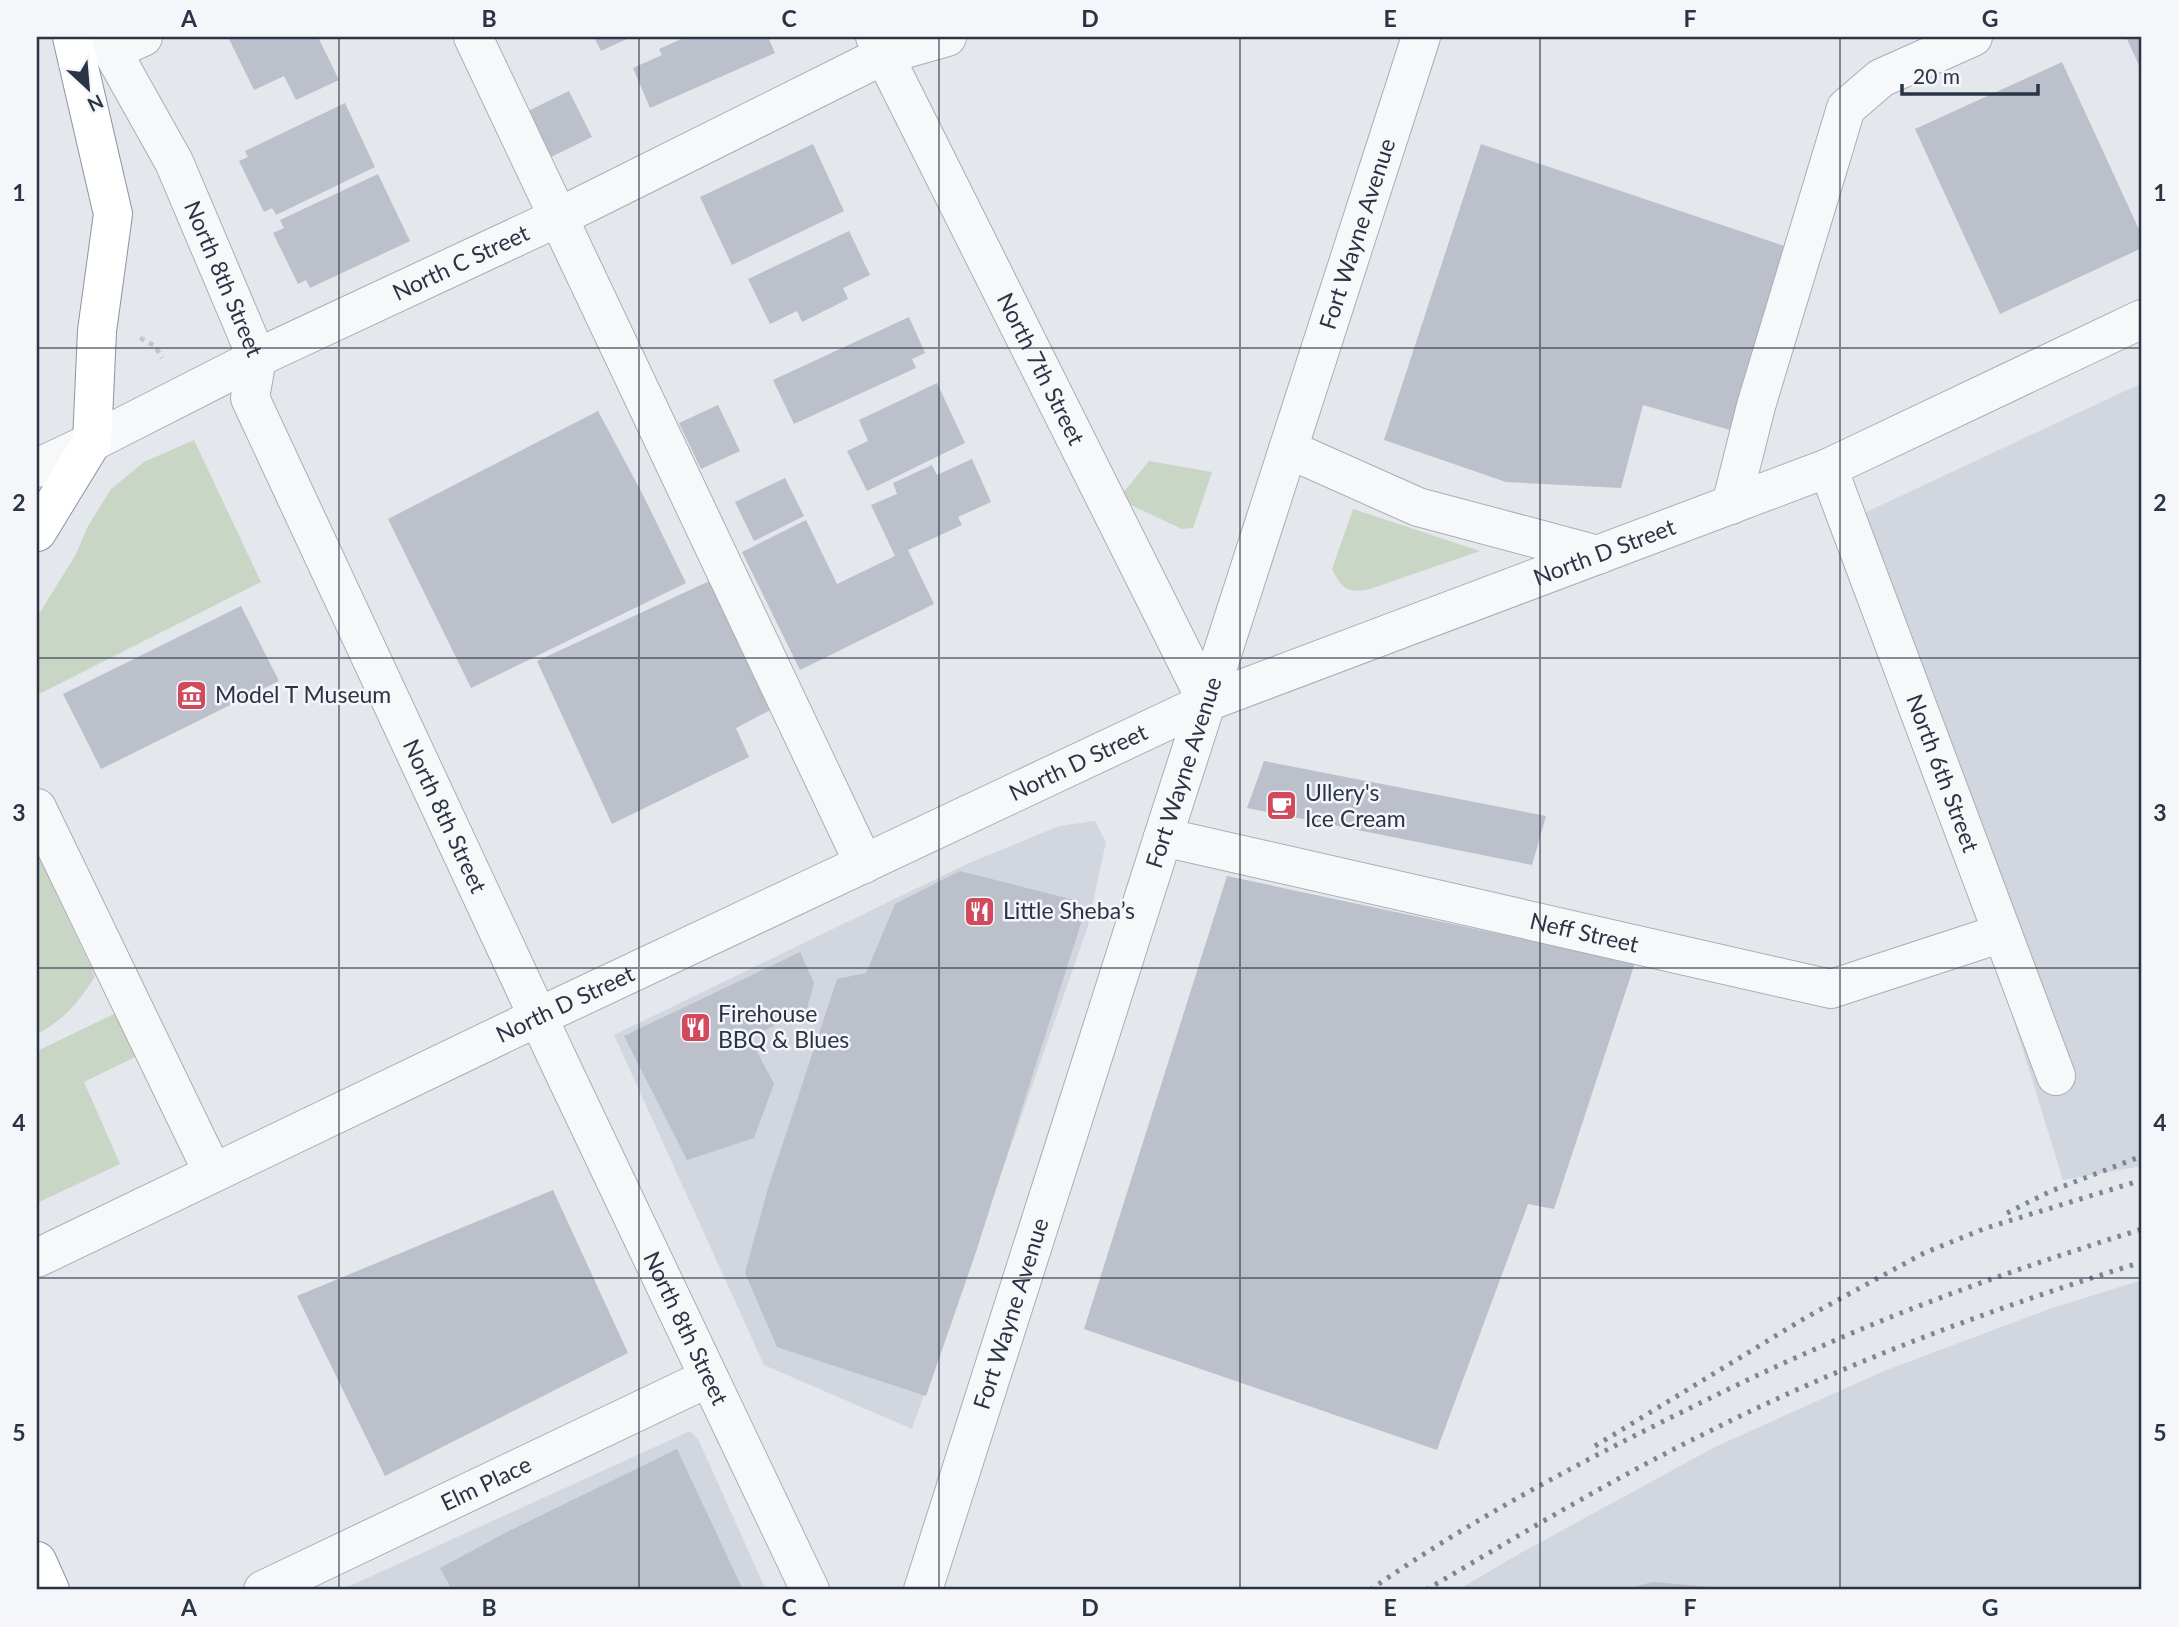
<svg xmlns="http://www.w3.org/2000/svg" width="2179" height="1627" font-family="Lato,sans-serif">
  <rect width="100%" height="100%" fill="#e4e7ec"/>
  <g fill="#d2d6de">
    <path d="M 2142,383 L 2142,1166 L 2063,1180 L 1858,516 Z"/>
    <path d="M 1095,821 L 1106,842 L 1088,926 L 912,1429 L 764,1365 L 614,1035 L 967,864 L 1059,826 Z"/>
    <path d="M 2142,1280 L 2142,1590 L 1458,1590 L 1517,1555 L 1715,1447 L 1797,1410 L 1884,1371 L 2049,1309 Z"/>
    <path d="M 690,1431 L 698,1439 L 766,1590 L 341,1590 Z"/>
  </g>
  <g fill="#c9d6c5">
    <path d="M 194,440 L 261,582 L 37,695 L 37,617 L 75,556 L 88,526 L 111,489 L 144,462 Z"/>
    <path d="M 1149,461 L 1212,472 L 1193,528 L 1182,529 L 1118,499 Z"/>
    <path d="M 1353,509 L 1480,551 L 1367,590 C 1346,593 1341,587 1332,569 Z"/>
    <path d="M 37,853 L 95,976 C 80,1001 63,1021 37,1034 Z"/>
    <path d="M 114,1014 L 137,1056 L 84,1082 L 120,1164 L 37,1203 L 37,1051 Z"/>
  </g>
  <g fill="#bbc0ca">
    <path d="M 228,37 L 318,37 L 339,80 L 296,100 L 284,76 L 254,90 Z"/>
    <path d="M 594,37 L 631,37 L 601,51 Z"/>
    <path d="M 686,37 L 768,37 L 775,53 L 650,108 L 633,68 L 662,55 L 659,49 Z"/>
    <path d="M 2126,37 L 2142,37 L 2142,72 Z"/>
    <path d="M 2062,62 L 2142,236 L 2142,248 L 2000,314 L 1915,129 Z"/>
    <path d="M 569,91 L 592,137 L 549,158 L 526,112 Z"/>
    <path d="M 345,103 L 375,167 L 276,215 L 272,208 L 264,212 L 239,161 L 248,157 L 245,151 Z"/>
    <path d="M 813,144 L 844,211 L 732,265 L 700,197 Z"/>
    <path d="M 1481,144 L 1796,250 L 1737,432 L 1643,405 L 1621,488 L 1506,482 L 1384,440 Z"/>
    <path d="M 378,174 L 410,241 L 310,288 L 306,280 L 298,284 L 273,233 L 284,228 L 280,220 Z"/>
    <path d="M 849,231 L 870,275 L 843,288 L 848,299 L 802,322 L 797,311 L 770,324 L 748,279 Z"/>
    <path d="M 909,317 L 925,353 L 912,359 L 916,368 L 794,424 L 773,380 Z"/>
    <path d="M 937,383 L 965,443 L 867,491 L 847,451 L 868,441 L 859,420 Z"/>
    <path d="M 718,405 L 740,451 L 701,469 L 679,423 Z"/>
    <path d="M 598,411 L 643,495 L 686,583 L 471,688 L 388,519 Z"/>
    <path d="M 972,459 L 991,502 L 958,517 L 962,525 L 908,550 L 934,604 L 800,670 L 742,552 L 806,520 L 837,584 L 895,556 L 871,505 L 897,494 L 893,483 L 932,465 L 937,475 Z"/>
    <path d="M 785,478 L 804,516 L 754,541 L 735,502 Z"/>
    <path d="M 718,577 L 778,706 L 736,728 L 749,757 L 612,824 L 537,661 Z"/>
    <path d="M 241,606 L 279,681 L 101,769 L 63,694 Z"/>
    <path d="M 1264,761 L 1546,816 L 1532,865 L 1247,808 Z"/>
    <path d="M 960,871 L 1074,900 L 1084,914 L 975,1255 L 926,1396 L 777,1347 L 745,1273 L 768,1188 L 837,979 L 866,973 L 895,904 Z"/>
    <path d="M 1227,876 L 1635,963 L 1554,1209 L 1528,1204 L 1437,1450 L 1084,1329 Z"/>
    <path d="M 800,952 L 814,983 L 807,1009 L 750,1038 L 774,1084 L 754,1138 L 687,1160 L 624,1036 Z"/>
    <path d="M 553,1190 L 628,1353 L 385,1476 L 297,1296 Z"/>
    <path d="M 677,1449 L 743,1590 L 452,1590 L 440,1568 L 507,1532 Z"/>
    <path d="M 1652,1582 L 1723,1588 L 1723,1590 L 1624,1590 Z"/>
  </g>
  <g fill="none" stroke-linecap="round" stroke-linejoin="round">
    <defs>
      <g id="minor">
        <path id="s1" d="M 104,37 L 174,162 L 257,358 L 250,398 L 560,1064 L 810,1590"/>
        <path d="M 473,37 L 864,864"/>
        <path id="s2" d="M 875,37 L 1207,702"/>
        <path d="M 112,51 L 143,37"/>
        <path d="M 1288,449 L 1418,507 L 1598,555"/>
        <path id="s3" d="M 37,468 L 92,442 L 257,358 L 559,217 L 884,55 L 947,37"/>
        <path id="s4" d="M 1828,468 L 2056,1076"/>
        <path d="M 1731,505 L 1756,406 L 1846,108 L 1881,78 L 1973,37"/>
        <path d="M 37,808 L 213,1173"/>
        <path id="s5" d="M 1163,837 L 1831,989 L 2002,933"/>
        <path id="s6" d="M 37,1258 L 538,1017 L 1207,702 L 1828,468 L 2142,319"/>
        <path id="s7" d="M 263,1590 L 708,1378"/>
        <path id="s8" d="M 923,1590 L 1163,837 L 1421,37"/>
      </g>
      <g id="highway">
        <path d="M 37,532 L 92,442 L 97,331 L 113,214 L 72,37"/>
        <path d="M 37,1561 L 50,1590"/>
      </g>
    </defs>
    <use href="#minor" stroke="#a9aeb7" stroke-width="40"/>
    <use href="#highway" stroke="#8b94a3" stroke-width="40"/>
    <path stroke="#c2c5cb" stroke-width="4.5" stroke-dasharray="5 5" stroke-linecap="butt" d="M 140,338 L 155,346 L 162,358"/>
    <use href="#minor" stroke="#f7f8fa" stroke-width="38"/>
    <use href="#highway" stroke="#fff" stroke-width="38"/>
    <g stroke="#7d8696" stroke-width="5" stroke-dasharray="3.5 7" stroke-linecap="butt">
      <path d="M 2007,1213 L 2051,1191 L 2142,1156"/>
      <path d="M 1595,1446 L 1805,1318 L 1924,1253 L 1986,1228 L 2142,1180"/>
      <path d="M 1370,1590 C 1459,1528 1554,1476 1650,1428 C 1704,1401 1758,1374 1813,1350 C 1920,1302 2031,1264 2142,1229"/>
      <path d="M 1426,1590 C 1518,1536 1612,1479 1708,1432 C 1847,1362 1994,1308 2142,1262"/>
    </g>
  </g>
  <path fill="none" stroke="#2b3445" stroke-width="2" stroke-opacity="0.55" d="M 339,37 L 339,1590M 639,37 L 639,1590M 939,37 L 939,1590M 1240,37 L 1240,1590M 1540,37 L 1540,1590M 1840,37 L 1840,1590M 37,348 L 2142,348M 37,658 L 2142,658M 37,968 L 2142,968M 37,1278 L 2142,1278"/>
  <defs>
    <symbol id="museum-square" viewBox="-11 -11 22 22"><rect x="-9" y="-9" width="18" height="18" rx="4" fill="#d1495b" stroke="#f4f6f9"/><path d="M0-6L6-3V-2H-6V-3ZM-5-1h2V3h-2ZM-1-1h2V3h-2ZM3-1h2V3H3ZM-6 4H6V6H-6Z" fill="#fff"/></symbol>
    <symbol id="cafe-square" viewBox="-11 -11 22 22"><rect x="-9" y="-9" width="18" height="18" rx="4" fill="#d1495b" stroke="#f4f6f9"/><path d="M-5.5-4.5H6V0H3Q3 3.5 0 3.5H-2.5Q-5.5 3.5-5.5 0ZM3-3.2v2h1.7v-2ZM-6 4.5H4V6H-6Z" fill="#fff"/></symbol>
    <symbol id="restaurant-square" viewBox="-11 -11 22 22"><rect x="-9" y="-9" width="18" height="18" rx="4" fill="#d1495b" stroke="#f4f6f9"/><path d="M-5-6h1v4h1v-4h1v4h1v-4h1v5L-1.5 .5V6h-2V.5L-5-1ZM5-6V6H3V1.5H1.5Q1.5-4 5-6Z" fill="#fff"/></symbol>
  </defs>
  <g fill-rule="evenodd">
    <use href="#museum-square" x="174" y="678" width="35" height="35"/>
    <use href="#cafe-square" x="1264" y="788" width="35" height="35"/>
    <use href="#restaurant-square" x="962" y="894" width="35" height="35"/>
    <use href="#restaurant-square" x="678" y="1010" width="35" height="35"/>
  </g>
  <g text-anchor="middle" stroke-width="5" stroke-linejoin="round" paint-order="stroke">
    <g font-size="23" fill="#2b3445" stroke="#f4f6f9">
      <text dy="8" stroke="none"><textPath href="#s8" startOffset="1424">Fort Wayne Avenue</textPath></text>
      <text dy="8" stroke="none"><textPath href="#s3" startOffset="471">North C Street</textPath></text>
      <text dy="8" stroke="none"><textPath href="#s1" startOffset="270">North 8th Street</textPath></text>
      <text dy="8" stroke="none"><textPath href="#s2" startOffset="371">North 7th Street</textPath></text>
      <text dy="8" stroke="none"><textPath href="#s6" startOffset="1720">North D Street</textPath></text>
      <text dy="8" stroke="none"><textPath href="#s6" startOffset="1153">North D Street</textPath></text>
      <text dy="8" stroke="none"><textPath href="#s4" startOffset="326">North 6th Street</textPath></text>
      <text dy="8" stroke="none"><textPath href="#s8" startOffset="858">Fort Wayne Avenue</textPath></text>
      <text dy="8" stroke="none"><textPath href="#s1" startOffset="858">North 8th Street</textPath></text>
      <text dy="8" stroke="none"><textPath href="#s5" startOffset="432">Neff Street</textPath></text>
      <text dy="8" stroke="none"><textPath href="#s6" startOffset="586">North D Street</textPath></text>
      <text dy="8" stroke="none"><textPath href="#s8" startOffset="290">Fort Wayne Avenue</textPath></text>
      <text dy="8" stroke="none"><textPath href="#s1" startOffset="1424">North 8th Street</textPath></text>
      <text dy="8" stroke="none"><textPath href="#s7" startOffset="247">Elm Place</textPath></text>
    </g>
    <g font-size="23" fill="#2b3445" stroke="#f4f6f9" text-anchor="start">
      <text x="215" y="703">Model T Museum</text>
      <text x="1305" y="801">Ullery's<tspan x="1305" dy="26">Ice Cream</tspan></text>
      <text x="1003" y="919">Little Sheba’s</text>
      <text x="718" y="1022">Firehouse<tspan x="718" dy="26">BBQ &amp; Blues</tspan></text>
    </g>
  </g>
  <rect width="2179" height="1627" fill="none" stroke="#f4f6f9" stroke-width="77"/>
  <g transform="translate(88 88) rotate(154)" stroke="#f4f6f9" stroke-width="5" paint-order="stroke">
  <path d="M0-5L12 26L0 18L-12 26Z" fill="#2b3445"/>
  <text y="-10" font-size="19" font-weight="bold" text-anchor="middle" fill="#2b3445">N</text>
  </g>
  <path d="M1902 84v10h136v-10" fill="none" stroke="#2b3445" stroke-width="3.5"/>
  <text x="1913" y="84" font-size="21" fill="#2b3445" stroke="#f4f6f9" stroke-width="5" paint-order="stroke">20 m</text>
  <rect x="38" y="38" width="2102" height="1550" fill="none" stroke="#2b3445" stroke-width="2.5"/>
  <g font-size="23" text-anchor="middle" font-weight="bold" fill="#2b3445">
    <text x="189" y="27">A</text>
    <text x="489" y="27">B</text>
    <text x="789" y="27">C</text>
    <text x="1090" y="27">D</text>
    <text x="1390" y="27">E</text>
    <text x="1690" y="27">F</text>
    <text x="1990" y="27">G</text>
    <text x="19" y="201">1</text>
    <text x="2160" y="201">1</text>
    <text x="19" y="511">2</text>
    <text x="2160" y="511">2</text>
    <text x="19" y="821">3</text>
    <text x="2160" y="821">3</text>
    <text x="19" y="1131">4</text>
    <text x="2160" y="1131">4</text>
    <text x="19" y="1441">5</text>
    <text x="2160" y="1441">5</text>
    <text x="189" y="1616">A</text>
    <text x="489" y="1616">B</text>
    <text x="789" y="1616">C</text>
    <text x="1090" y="1616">D</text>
    <text x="1390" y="1616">E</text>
    <text x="1690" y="1616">F</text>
    <text x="1990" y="1616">G</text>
  </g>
</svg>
